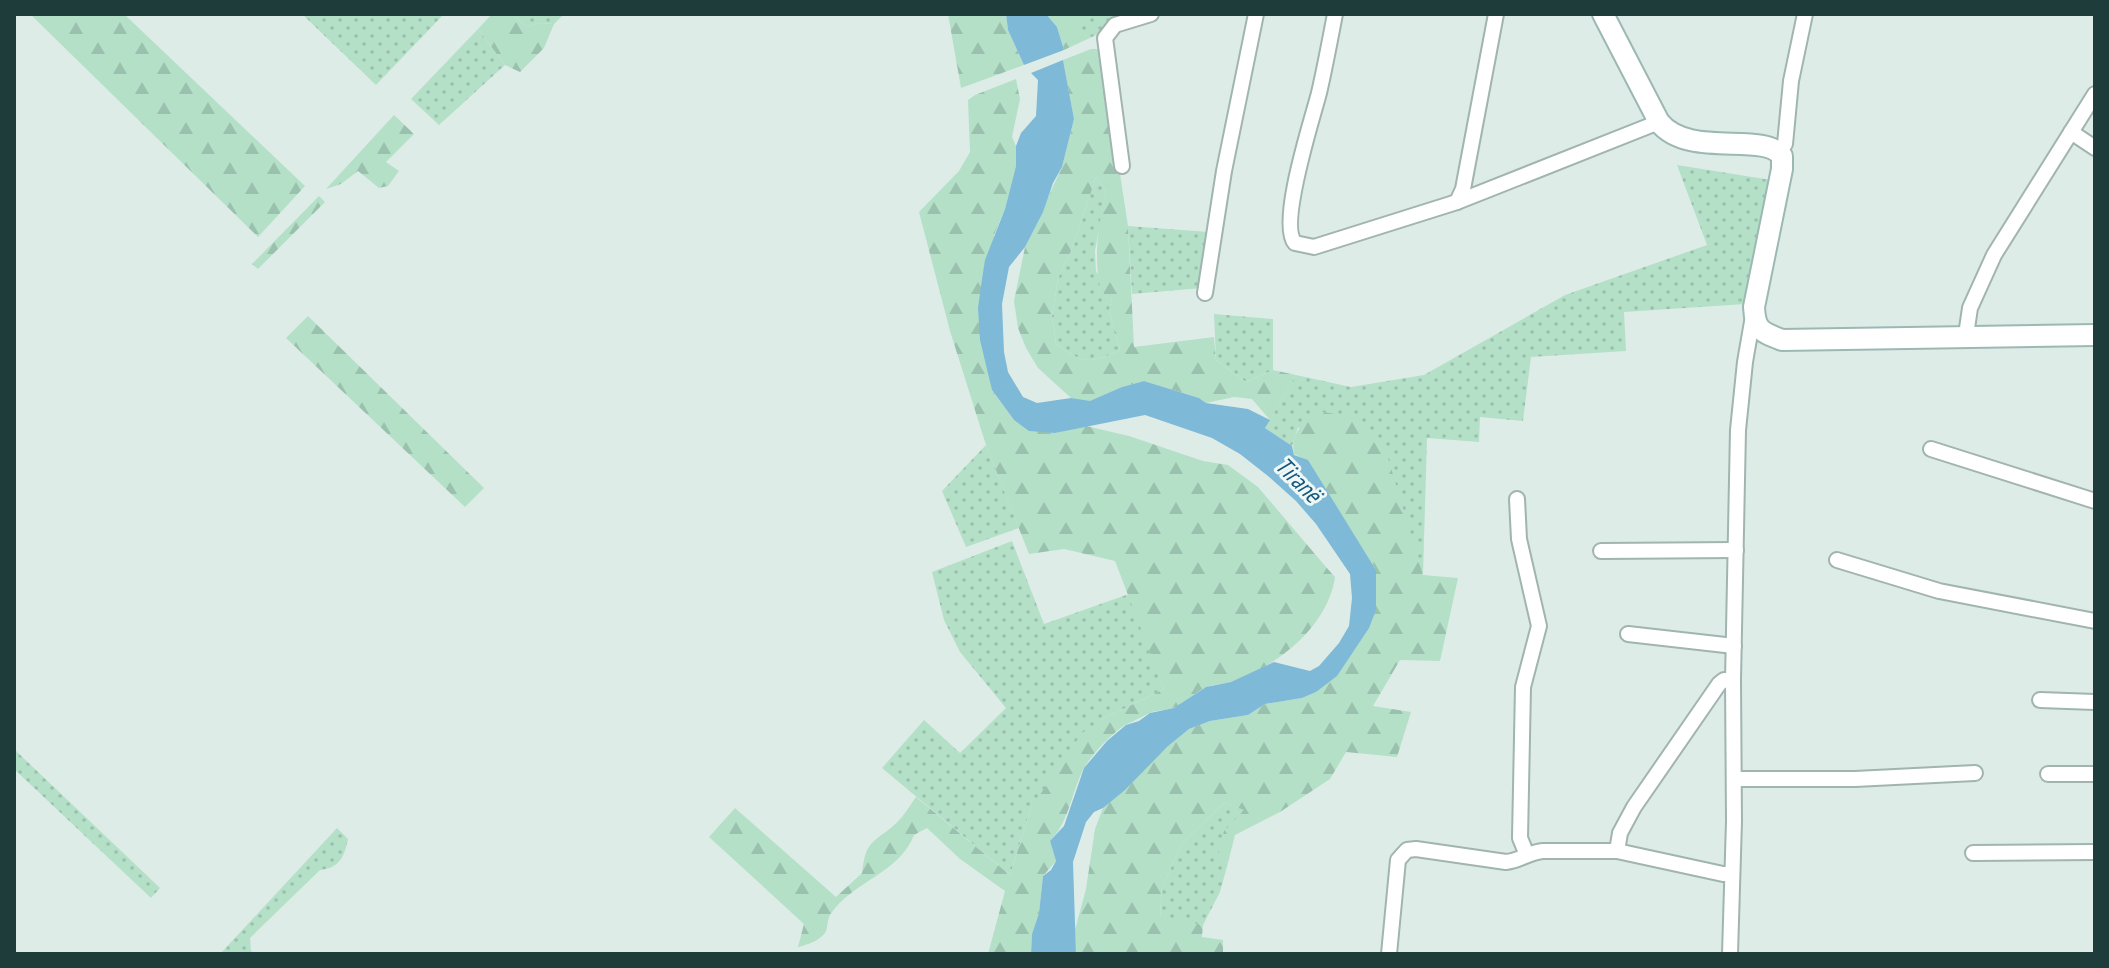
<svg xmlns="http://www.w3.org/2000/svg" width="2109" height="968" font-family="'PT Sans Narrow',sans-serif">
  <defs>
    <pattern id="grass-dots" width="8" height="8" patternUnits="userSpaceOnUse" patternTransform="scale(2)"><rect width="8" height="8" fill="#b4e0c8"/><path d="M2 2h.1M6 6h.1" fill="none" stroke="#9ac1ad" stroke-width="1.8" stroke-linecap="round"/></pattern>
    <pattern id="forest-firs" width="22" height="20" patternUnits="userSpaceOnUse" patternTransform="scale(2)"><rect width="22" height="20" fill="#b4e0c8"/><path d="M5 1l3.5 6h-7zM16 11l3.5 6h-7z" fill="#9ac1ad"/></pattern>
  </defs>
  <rect width="100%" height="100%" fill="#deece8"/>
  <g fill="url(#grass-dots)">
    <path d="M 302,14 L 444,14 L 376,85 Z"/>
    <path d="M 513,14 L 564,14 L 554,24 L 537,23 L 527,27 Z"/>
    <path d="M 1087,14 L 1136,14 L 1092,37 L 1075,33 Z"/>
    <path d="M 478,29 L 505,65 L 439,125 L 411,99 Z"/>
    <path d="M 1677,165 L 1771,180 L 1746,304 L 1624,312 L 1626,351 L 1531,357 L 1523,421 L 1480,417 L 1479,442 L 1427,438 L 1423,575 L 1405,520 L 1298,427 L 1292,446 L 1265,428 L 1296,375 L 1351,387 L 1424,375 L 1565,295 L 1707,245 Z"/>
    <path d="M 1096,177 L 1106,192 L 1095,251 L 1096,271 L 1112,298 L 1109,311 L 1120,350 C 1090,365 1082,363 1056,344 L 1052,316 L 1058,278 L 1073,247 Z"/>
    <path d="M 1128,226 L 1209,232 L 1202,288 L 1132,294 Z"/>
    <path d="M 1214,314 L 1273,319 L 1273,370 L 1246,382 L 1216,360 Z"/>
    <path d="M 986,445 L 1019,528 L 966,547 L 942,491 Z"/>
    <path d="M 1012,541 L 1044,624 L 1129,594 L 1164,689 L 1101,720 L 1031,808 L 1010,875 L 882,768 L 924,720 L 960,753 L 1006,708 L 960,652 L 944,620 L 932,572 Z"/>
    <path d="M 14,749 L 160,888 L 151,898 L 14,769 Z"/>
    <path d="M 1224,803 L 1245,810 L 1218,859 L 1228,863 L 1220,892 L 1203,925 L 1160,918 L 1162,887 L 1182,844 Z"/>
    <path d="M 337,828 L 348,839 C 344,857 340,868 320,870 L 250,938 L 251,951 L 255,954 L 220,954 Z"/>
  </g>
  <g fill="url(#forest-firs)" fill-rule="evenodd">
    <path d="M 30,14 L 124,14 L 305,186 L 258,237 Z"/>
    <path d="M 492,14 L 513,14 L 527,27 L 537,23 L 554,24 L 544,48 L 520,72 L 505,65 L 478,29 Z"/>
    <path d="M 948,14 L 1006,14 L 1008,30 L 1024,65 L 961,88 Z"/>
    <path d="M 1046,14 L 1087,14 L 1076,33 L 1092,37 L 1064,50 L 1057,27 Z"/>
    <path d="M 1091,49 L 1098,49 L 1102,57 L 1128,226 L 1134,347 L 1214,337 L 1216,360 L 1246,382 L 1273,370 L 1296,375 L 1270,420 L 1252,399 L 1234,397 L 1206,403 L 1199,398 L 1144,381 L 1122,387 L 1090,402 L 1071,398 L 1038,368 L 1026,348 L 1018,328 L 1014,301 L 1025,247 L 1062,167 L 1074,119 L 1063,60 ZM 1096,177 L 1106,192 C 1098,227 1093,257 1101,292 L 1112,298 L 1109,311 L 1120,350 C 1090,365 1082,363 1056,344 L 1052,316 L 1058,278 L 1073,247 Z"/>
    <path d="M 1016,79 L 1020,99 L 1012,137 L 1016,146 L 1016,166 L 1005,209 L 994,235 L 992,390 L 1014,420 L 1055,433 L 1086,426 L 1129,436 L 1203,461 L 1228,465 L 1258,487 L 1326,567 L 1335,577 C 1328,627 1276,667 1231,682 C 1224,684 1214,684 1207,687 C 1196,691 1188,702 1176,707 C 1169,710 1160,710 1152,712 C 1150,713 1128,724 1125,725 C 1111,734 1091,755 1083,770 C 1071,794 1069,822 1050,841 L 1056,861 L 1043,876 L 1039,913 L 1032,934 L 1031,954 L 988,954 L 1005,891 L 960,859 L 927,828 L 914,835 C 899,874 852,881 830,915 C 827,920 828,928 825,933 C 819,941 807,945 798,947 L 804,924 L 709,837 L 735,808 L 836,897 L 862,873 C 866,843 869,845 892,827 C 902,819 909,807 916,797 L 1010,875 L 1031,808 L 1082,733 L 1101,720 L 1164,689 L 1115,561 L 1064,549 L 1029,554 L 986,445 L 950,331 L 919,212 L 959,171 L 970,152 L 968,100 L 975,95 Z"/>
    <path d="M 394,115 L 414,134 L 386,162 L 399,171 L 388,186 L 379,188 L 358,171 L 341,184 L 326,189 Z"/>
    <path d="M 319,196 L 325,202 L 258,269 L 252,264 Z"/>
    <path d="M 308,316 L 484,488 L 465,507 L 286,338 Z"/>
    <path d="M 1319,411 L 1360,419 L 1388,458 L 1423,575 L 1458,578 L 1440,661 L 1400,660 L 1373,706 L 1411,712 L 1397,757 L 1346,752 L 1330,779 L 1280,812 L 1235,835 L 1228,863 L 1217,860 L 1224,831 L 1244,810 L 1224,803 L 1182,844 L 1162,887 L 1160,917 L 1203,925 L 1202,937 L 1223,940 L 1223,954 L 1076,954 L 1075,930 L 1086,889 L 1095,829 L 1103,808 L 1167,747 L 1189,729 L 1210,721 L 1248,715 L 1265,704 L 1302,698 L 1316,692 L 1376,610 L 1376,570 L 1308,461 L 1294,454 C 1290,433 1303,423 1319,411 Z"/>
  </g>
  <g fill="#7fb9d8">
    <path d="M 1006,14 L 1046,14 L 1057,27 L 1064,50 L 1024,65 L 1008,30 Z"/>
    <path d="M 1063,60 L 1074,119 L 1062,167 L 1053,183 L 1043,212 L 1025,247 L 1009,267 L 1002,304 L 1004,352 L 1008,372 L 1023,397 L 1037,403 L 1071,398 L 1090,401 L 1122,387 L 1144,381 L 1199,398 L 1206,403 L 1248,409 L 1270,420 L 1265,428 L 1292,446 L 1294,455 L 1308,460 L 1376,570 L 1376,610 L 1369,628 L 1337,676 L 1316,692 L 1302,698 L 1265,704 L 1248,715 L 1210,721 L 1189,729 L 1167,747 L 1125,790 L 1103,808 L 1094,812 L 1086,822 L 1073,862 L 1076,954 L 1031,954 L 1032,934 L 1039,913 L 1043,876 L 1051,870 L 1056,861 L 1050,841 L 1064,826 L 1084,768 L 1107,741 L 1126,725 L 1139,721 L 1150,713 L 1174,708 L 1206,687 L 1231,682 L 1274,662 L 1310,671 L 1319,666 L 1339,643 L 1349,626 L 1352,598 L 1350,574 L 1316,524 L 1296,501 L 1268,476 L 1240,454 L 1212,438 L 1145,415 L 1055,433 L 1029,431 L 1014,420 L 992,390 L 980,340 L 978,308 L 982,279 L 985,260 L 1005,209 L 1016,166 L 1016,146 L 1021,133 L 1036,116 L 1038,80 L 1031,73 Z"/>
  </g>
  <g fill="none" stroke-linecap="round" stroke-linejoin="round">
    <defs>
      <g id="street">
        <path d="M 1335,14 C 1330,40 1325,67 1319,93 C 1312,120 1278,224 1295,243 L 1314,247 L 1457,202 L 1659,122"/>
        <path d="M 2071,132 L 2095,148"/>
        <path d="M 1779,151 L 1785,144 L 1791,81 L 1805,14"/>
        <path d="M 1122,166 L 1105,38 L 1115,25 L 1151,14"/>
        <path d="M 1457,202 L 1463,189 L 1496,14"/>
        <path d="M 1205,293 L 1224,171 L 1256,14"/>
        <path d="M 1966,335 L 1970,308 L 1994,255 L 2095,94"/>
        <path d="M 1931,449 L 2095,501"/>
        <path d="M 1517,499 L 1519,539 L 1539,626 L 1523,687 L 1520,838 L 1527,855"/>
        <path d="M 1601,551 L 1736,550"/>
        <path d="M 1837,560 L 1939,591 L 2095,621"/>
        <path d="M 1628,634 L 1734,646"/>
        <path d="M 2040,700 L 2095,702"/>
        <path d="M 2048,774 L 2095,774"/>
        <path d="M 1734,779 L 1855,779 L 1975,773"/>
        <path d="M 1617,851 L 1620,833 L 1634,807 L 1719,684 L 1724,680 L 1733,680"/>
        <path d="M 1973,853 L 2095,852"/>
        <path d="M 1389,954 L 1398,860 L 1407,850 L 1416,849 L 1506,862 C 1519,861 1529,852 1543,851 L 1617,851 L 1723,874 L 1732,874"/>
        <path d="M 1730,954 L 1734,821 L 1733,680 L 1738,430 L 1745,362 L 1753,316"/>
      </g>
      <path id="secondary" d="M 1603,14 L 1659,122 C 1688,159 1764,131 1782,156 L 1782,169 L 1754,307 C 1755,330 1761,332 1782,340 L 2095,335"/>
    </defs>
    <use href="#street" stroke="#a1b4b0" stroke-width="18"/>
    <use href="#secondary" stroke="#9cb8b3" stroke-width="24"/>
    <use href="#street" stroke="#fff" stroke-width="14"/>
    <use href="#secondary" stroke="#fff" stroke-width="20"/>
  </g>
  <g text-anchor="middle" stroke-width="6" stroke-linejoin="round" paint-order="stroke">
    <g font-size="24" font-style="italic" fill="#12587f" stroke="#eff8f5">
      <text transform="translate(1298 480) rotate(45)" y="8">Tiranë</text>
    </g>
  </g>
  <rect width="2109" height="968" fill="none" stroke="#1e3d3a" stroke-width="32"/>
</svg>
